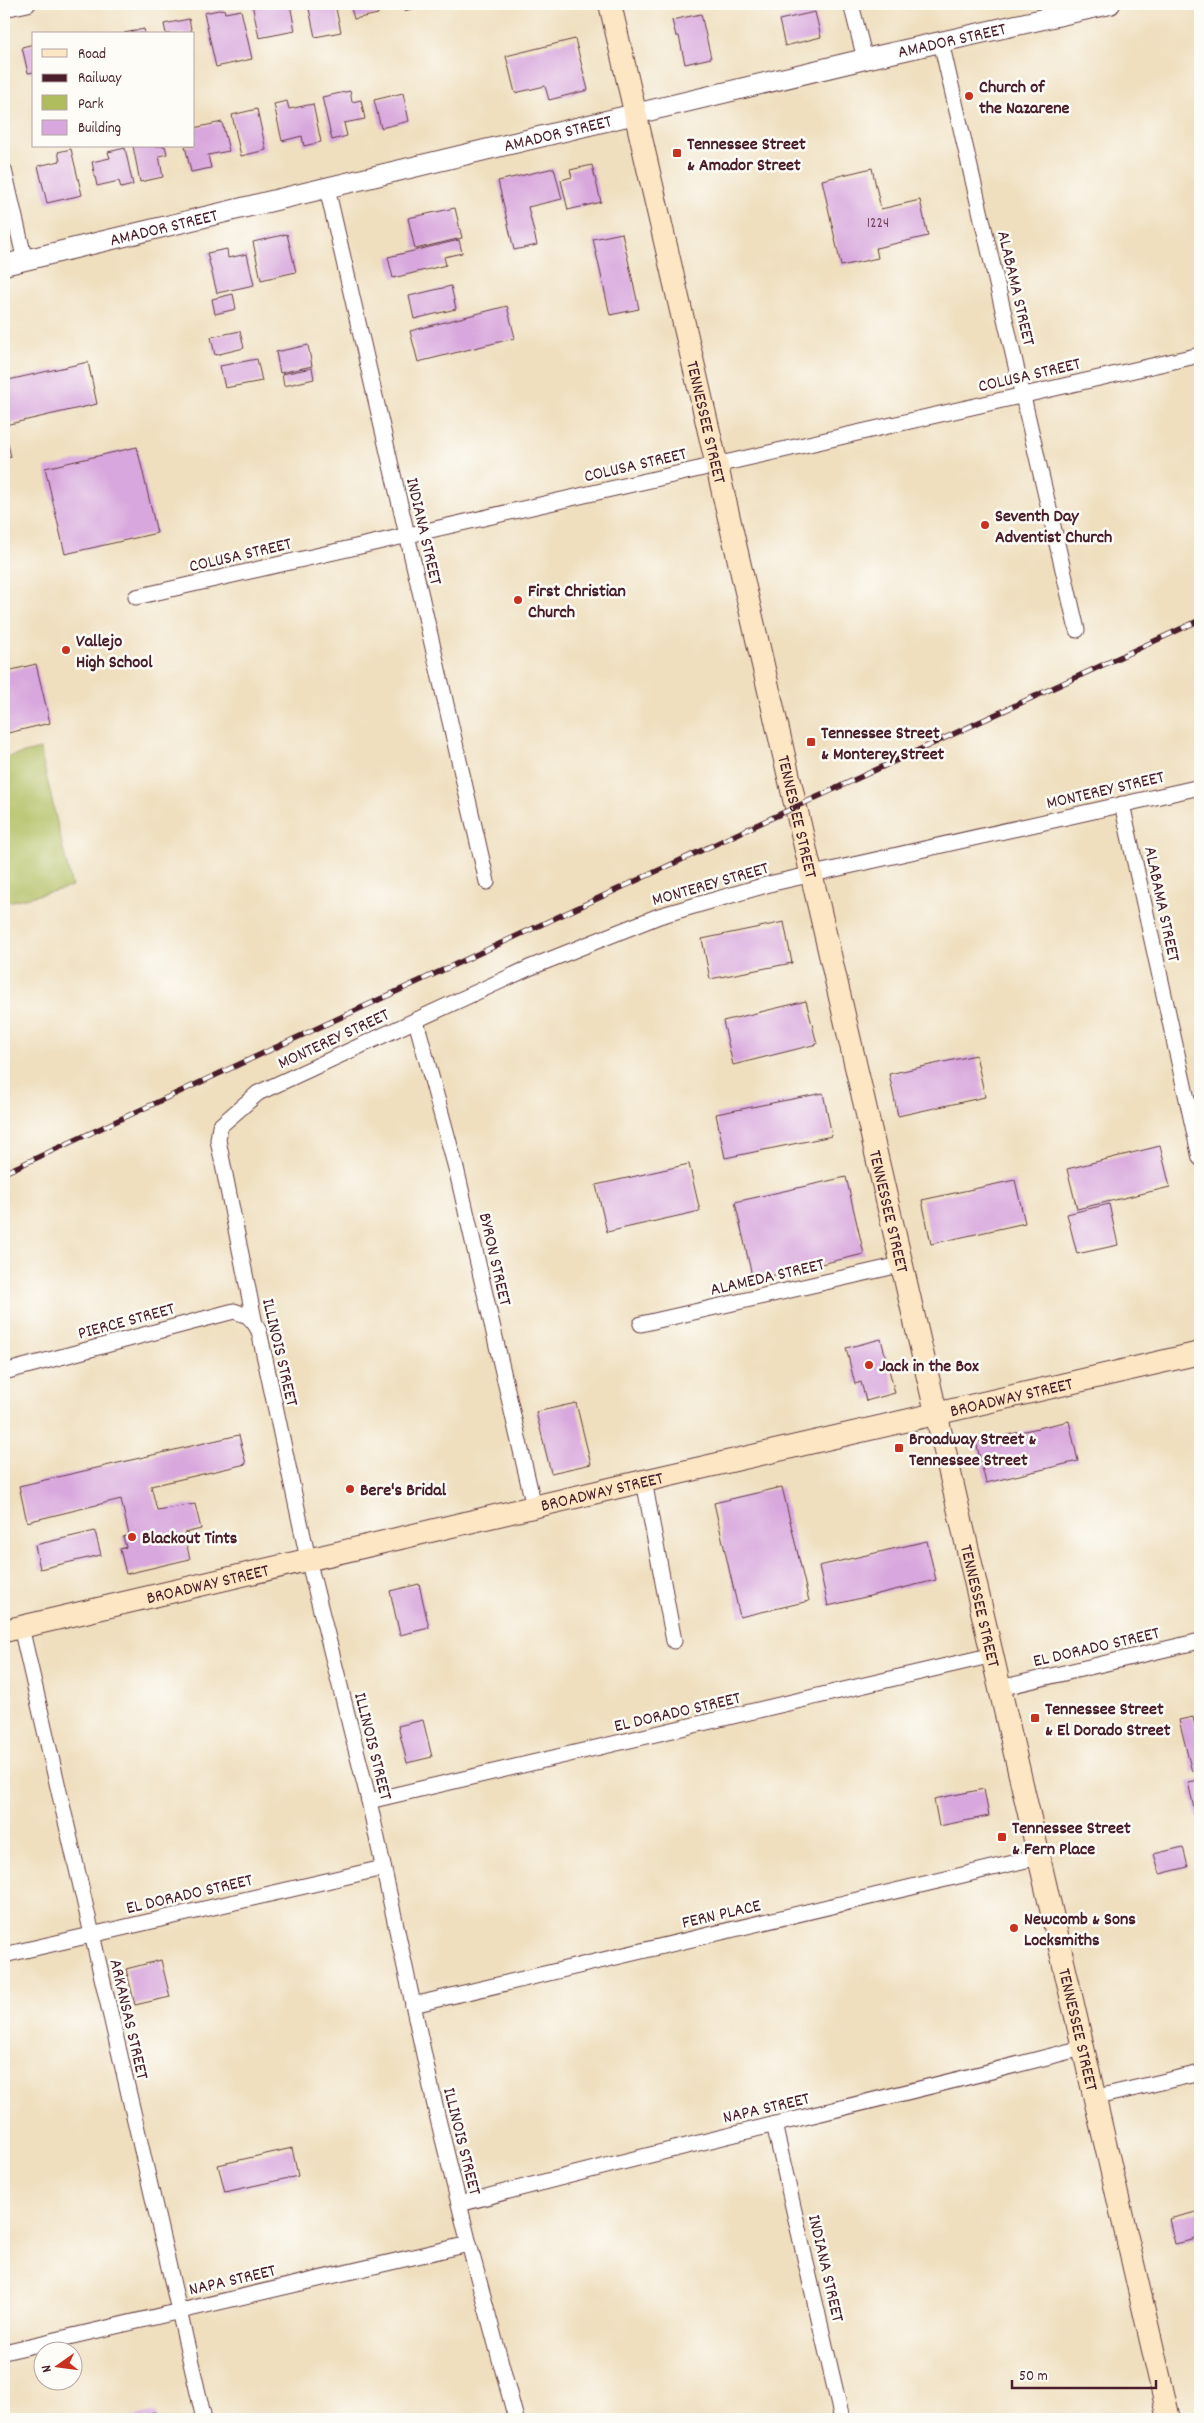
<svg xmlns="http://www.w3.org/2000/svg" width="1204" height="2423" font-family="Dekko,sans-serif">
  <rect width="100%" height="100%" fill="#fdfcf7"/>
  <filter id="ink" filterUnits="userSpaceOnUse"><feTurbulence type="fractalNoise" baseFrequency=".02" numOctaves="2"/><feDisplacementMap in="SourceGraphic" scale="10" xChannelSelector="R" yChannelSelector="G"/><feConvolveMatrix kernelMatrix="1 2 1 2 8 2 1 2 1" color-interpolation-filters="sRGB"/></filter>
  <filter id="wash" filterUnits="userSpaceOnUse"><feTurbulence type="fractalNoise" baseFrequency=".0096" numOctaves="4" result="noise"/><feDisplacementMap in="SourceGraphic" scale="20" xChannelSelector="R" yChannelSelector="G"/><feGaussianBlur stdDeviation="1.12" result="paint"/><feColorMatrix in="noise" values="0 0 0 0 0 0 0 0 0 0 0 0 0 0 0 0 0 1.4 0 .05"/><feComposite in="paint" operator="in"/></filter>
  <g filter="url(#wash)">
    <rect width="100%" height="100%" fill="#efdfbf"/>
    <path fill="#b0bd5f" stroke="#7d6e45" d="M 40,749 L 72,887 L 4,903 L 4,758 Z"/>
    <g id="blocks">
      <g fill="#d8a7dd">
        <path d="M 252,4 L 290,4 L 295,31 L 259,38 Z"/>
        <path d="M 308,4 L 335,4 L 341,32 L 315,37 Z"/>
        <path d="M 350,4 L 376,4 L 378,14 L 354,19 Z"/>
        <path d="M 402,4 L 430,4 L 404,11 Z"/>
        <path d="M 224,9 L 225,13 L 241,10 L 252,59 L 216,67 L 204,13 Z"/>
        <path d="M 815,12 L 821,37 L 785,46 L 779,20 Z"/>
        <path d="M 701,14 L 711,58 L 685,64 L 679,36 L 676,36 L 672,20 Z"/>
        <path d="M 189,19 L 192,34 L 166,34 L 164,24 Z"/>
        <path d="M 144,29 L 145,34 L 124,34 L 124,33 Z"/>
        <path d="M 575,39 L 588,90 L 549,100 L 545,86 L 515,93 L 506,56 Z"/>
        <path d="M 34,44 L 34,72 L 28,73 L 22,47 Z"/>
        <path d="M 350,91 L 352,102 L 361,100 L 365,119 L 344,123 L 347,136 L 332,140 L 322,97 Z"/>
        <path d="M 403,93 L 409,121 L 381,128 L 374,100 Z"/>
        <path d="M 287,101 L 289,109 L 313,104 L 321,142 L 304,146 L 302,136 L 282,141 L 274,104 Z"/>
        <path d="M 257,109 L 266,150 L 241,156 L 232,115 Z"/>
        <path d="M 222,122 L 229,151 L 208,155 L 211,168 L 191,172 L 185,146 L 194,146 L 194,128 Z"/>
        <path d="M 133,146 L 165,146 L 167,154 L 159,156 L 163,177 L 140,182 Z"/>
        <path d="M 125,148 L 133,185 L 121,188 L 119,181 L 97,186 L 92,162 L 110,158 L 108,152 Z"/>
        <path d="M 71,149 L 82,195 L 47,203 L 38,166 L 60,161 L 58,152 Z"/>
        <path d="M 592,165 L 601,202 L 568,210 L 561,180 L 572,177 L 570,170 Z"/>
        <path d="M 554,168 L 562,199 L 528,207 L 537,245 L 514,250 L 498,181 Z"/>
        <path d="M 872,168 L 881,209 L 920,200 L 928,236 L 876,248 L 878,258 L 841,266 L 822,180 Z"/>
        <path d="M 455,208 L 462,238 L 415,249 L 408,218 Z"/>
        <path d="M 622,233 L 639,309 L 610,315 L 593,239 Z"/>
        <path d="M 287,234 L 296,272 L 261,280 L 253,242 Z"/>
        <path d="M 459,240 L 462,253 L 444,257 L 446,265 L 393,278 L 388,257 Z"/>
        <path d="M 227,249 L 228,258 L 247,254 L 254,285 L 217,293 L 207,253 Z"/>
        <path d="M 451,286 L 456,309 L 414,319 L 409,296 Z"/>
        <path d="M 233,294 L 236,309 L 215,314 L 212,299 Z"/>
        <path d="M 507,306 L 515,338 L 418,362 L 410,331 Z"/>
        <path d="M 240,331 L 244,348 L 215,355 L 211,337 Z"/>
        <path d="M 308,345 L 312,366 L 280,373 L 276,352 Z"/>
        <path d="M 257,359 L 262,381 L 225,388 L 220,366 Z"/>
        <path d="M 88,362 L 97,404 L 5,425 L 4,381 Z"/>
        <path d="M 312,368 L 314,379 L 284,386 L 282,374 Z"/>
        <path d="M 4,435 L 6,435 L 11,457 L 4,459 Z"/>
        <path d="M 137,447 L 157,533 L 65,554 L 45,468 Z"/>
        <path d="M 36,664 L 50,723 L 4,734 L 4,672 Z"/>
        <path d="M 784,922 L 792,963 L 710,979 L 702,939 Z"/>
        <path d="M 806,1001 L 817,1044 L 733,1065 L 723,1021 Z"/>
        <path d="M 976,1055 L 985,1097 L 898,1116 L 889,1074 Z"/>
        <path d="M 823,1093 L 832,1136 L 725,1158 L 716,1114 Z"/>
        <path d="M 1160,1146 L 1170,1187 L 1077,1209 L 1067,1169 Z"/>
        <path d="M 689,1164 L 700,1211 L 607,1232 L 596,1185 Z"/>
        <path d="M 846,1177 L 864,1254 L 753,1280 L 735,1202 Z"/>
        <path d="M 1015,1180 L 1025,1223 L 931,1244 L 922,1200 Z"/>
        <path d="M 1109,1204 L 1118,1245 L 1077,1254 L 1067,1214 Z"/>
        <path d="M 881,1339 L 895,1393 L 866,1401 L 861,1382 L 855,1384 L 846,1348 Z"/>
        <path d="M 576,1403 L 591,1464 L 551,1473 L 536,1412 Z"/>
        <path d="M 1069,1421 L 1078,1461 L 986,1483 L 976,1442 Z"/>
        <path d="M 239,1435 L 246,1464 L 151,1486 L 157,1510 L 195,1504 L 201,1529 L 184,1533 L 190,1559 L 126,1574 L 120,1549 L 126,1547 L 123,1537 L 129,1535 L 121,1499 L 27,1522 L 19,1486 Z"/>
        <path d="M 782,1487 L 809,1601 L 740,1617 L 714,1503 Z"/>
        <path d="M 95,1531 L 101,1555 L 40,1569 L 35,1545 Z"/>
        <path d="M 927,1541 L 936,1580 L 828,1606 L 819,1566 Z"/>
        <path d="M 419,1584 L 429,1628 L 400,1635 L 390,1591 Z"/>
        <path d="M 1193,1717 L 1200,1747 L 1200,1770 L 1192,1772 L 1179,1720 Z"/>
        <path d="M 423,1720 L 432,1757 L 407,1763 L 398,1726 Z"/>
        <path d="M 1200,1780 L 1200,1816 L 1196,1817 L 1188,1782 Z"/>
        <path d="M 984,1789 L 989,1816 L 939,1826 L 934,1799 Z"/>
        <path d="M 1183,1847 L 1188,1867 L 1160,1874 L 1154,1854 Z"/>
        <path d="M 161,1960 L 170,1997 L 135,2005 L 126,1969 Z"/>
        <path d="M 292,2148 L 298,2176 L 225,2192 L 218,2165 Z"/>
        <path d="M 1200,2211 L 1200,2238 L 1175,2244 L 1169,2219 Z"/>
        <path d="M 155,2412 L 157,2419 L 127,2419 Z"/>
      </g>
    </g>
  </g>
  <g filter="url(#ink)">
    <use href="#blocks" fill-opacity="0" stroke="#633c41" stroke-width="1"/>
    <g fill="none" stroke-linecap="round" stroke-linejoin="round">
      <defs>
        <g id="minor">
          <path d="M 851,4 L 865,59"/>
          <path d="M 4,9 L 28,4"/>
          <path d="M 941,42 L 1077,630"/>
          <path d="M 4,170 L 25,261"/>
          <path d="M 327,188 L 487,882"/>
          <path d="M 136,597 L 1200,355"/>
          <path d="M 1122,804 L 1200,1158"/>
          <path d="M 416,1021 L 457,1172 L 534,1507"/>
          <path d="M 641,1324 L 900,1265"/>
          <path d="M 4,1372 L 234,1311 L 248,1316 L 255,1324"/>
          <path d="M 644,1481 L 674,1641"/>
          <path d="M 21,1627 L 204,2419"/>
          <path d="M 1000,1688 L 1200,1641"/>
          <path d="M 369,1801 L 993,1655"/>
          <path d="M 4,1955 L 383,1868"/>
          <path d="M 413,2005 L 1039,1857"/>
          <path d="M 1093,2098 L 1200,2073"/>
          <path d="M 774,2124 L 842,2419"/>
          <path d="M 460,2204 C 666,2148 875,2102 1082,2048"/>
          <path d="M 4,2352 L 469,2244"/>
          <path d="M 516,2419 L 469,2244 L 437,2115 L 369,1801 L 308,1559 L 259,1331 L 255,1324 L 218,1140 L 220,1126 L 258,1093 L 529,968 L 659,916 L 773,883 L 1200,787"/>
        </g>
        <g id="tertiary">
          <path id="s1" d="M 4,265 L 865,59 L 1110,4"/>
        </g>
        <g id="secondary">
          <path id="s2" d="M 610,4 L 1169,2419"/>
          <path id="s3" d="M 4,1631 L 644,1481 L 1200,1353"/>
        </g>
      </defs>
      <use href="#minor" stroke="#633c41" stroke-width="17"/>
      <use href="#tertiary" stroke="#633c41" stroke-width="22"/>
      <use href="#secondary" stroke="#633c41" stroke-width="24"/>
      <use href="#minor" stroke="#fff" stroke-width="15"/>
      <use href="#tertiary" stroke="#fff" stroke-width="20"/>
      <use href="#secondary" stroke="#fce6c4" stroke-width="22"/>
      <defs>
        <path id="rail" d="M 4,1173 L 1200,620"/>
      </defs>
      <use href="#rail" stroke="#4a1f2b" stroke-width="5.5"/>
      <use href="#rail" stroke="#fdfcf7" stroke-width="4" stroke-dasharray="11" stroke-linecap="butt"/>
    </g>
  </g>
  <g fill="#c8321e" stroke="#fdfcf7" stroke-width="2">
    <circle cx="969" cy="96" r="5"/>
    <rect x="672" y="148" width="10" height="10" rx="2.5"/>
    <circle cx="985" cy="525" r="5"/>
    <circle cx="518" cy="600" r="5"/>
    <circle cx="66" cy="650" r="5"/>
    <rect x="806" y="737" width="10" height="10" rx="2.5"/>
    <circle cx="869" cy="1365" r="5"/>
    <rect x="894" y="1443" width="10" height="10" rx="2.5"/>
    <circle cx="350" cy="1489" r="5"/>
    <circle cx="132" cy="1537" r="5"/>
    <rect x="1030" y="1713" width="10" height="10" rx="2.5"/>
    <rect x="997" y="1832" width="10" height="10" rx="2.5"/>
    <circle cx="1014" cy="1928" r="5"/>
  </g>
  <g text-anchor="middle" stroke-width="5" stroke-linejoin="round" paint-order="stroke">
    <g font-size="15" fill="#6e4158">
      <text x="878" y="227">1224</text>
    </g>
    <g font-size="18" fill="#4a1f2b" stroke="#fdfcf7">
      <text dy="6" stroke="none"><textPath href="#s1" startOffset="974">AMADOR STREET</textPath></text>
      <text dy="6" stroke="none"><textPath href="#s1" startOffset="569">AMADOR STREET</textPath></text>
      <text dy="6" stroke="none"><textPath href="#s1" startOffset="164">AMADOR STREET</textPath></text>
      <text transform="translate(1017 288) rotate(77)" y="6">ALABAMA STREET</text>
      <text transform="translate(1029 374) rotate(-13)" y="6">COLUSA STREET</text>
      <text dy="6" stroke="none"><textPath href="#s2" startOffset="429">TENNESSEE STREET</textPath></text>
      <text transform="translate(635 464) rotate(-13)" y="6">COLUSA STREET</text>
      <text transform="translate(425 531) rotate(77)" y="6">INDIANA STREET</text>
      <text transform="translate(240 554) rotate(-13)" y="6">COLUSA STREET</text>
      <text transform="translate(1105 789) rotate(-13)" y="6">MONTEREY STREET</text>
      <text dy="6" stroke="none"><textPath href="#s2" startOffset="834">TENNESSEE STREET</textPath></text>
      <text transform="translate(710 883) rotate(-16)" y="6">MONTEREY STREET</text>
      <text transform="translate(1163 904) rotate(78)" y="6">ALABAMA STREET</text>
      <text transform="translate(333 1038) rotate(-25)" y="6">MONTEREY STREET</text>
      <text dy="6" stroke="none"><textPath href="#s2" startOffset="1239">TENNESSEE STREET</textPath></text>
      <text transform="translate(496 1259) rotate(77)" y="6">BYRON STREET</text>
      <text transform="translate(767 1276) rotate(-13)" y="6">ALAMEDA STREET</text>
      <text transform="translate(126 1320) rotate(-15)" y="6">PIERCE STREET</text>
      <text transform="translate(281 1352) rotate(77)" y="6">ILLINOIS STREET</text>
      <text dy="6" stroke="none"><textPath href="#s3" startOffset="1034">BROADWAY STREET</textPath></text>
      <text dy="6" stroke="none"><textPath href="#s3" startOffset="614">BROADWAY STREET</textPath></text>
      <text dy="6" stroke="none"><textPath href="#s3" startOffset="209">BROADWAY STREET</textPath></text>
      <text dy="6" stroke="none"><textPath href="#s2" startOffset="1644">TENNESSEE STREET</textPath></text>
      <text transform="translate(1096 1646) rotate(-13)" y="6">EL DORADO STREET</text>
      <text transform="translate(677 1711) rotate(-13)" y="6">EL DORADO STREET</text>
      <text transform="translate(374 1746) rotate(76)" y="6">ILLINOIS STREET</text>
      <text transform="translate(189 1893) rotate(-13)" y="6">EL DORADO STREET</text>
      <text transform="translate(721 1913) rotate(-13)" y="6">FERN PLACE</text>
      <text transform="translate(130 2019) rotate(77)" y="6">ARKANSAS STREET</text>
      <text dy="6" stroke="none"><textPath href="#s2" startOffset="2079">TENNESSEE STREET</textPath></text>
      <text transform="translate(766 2107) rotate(-13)" y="6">NAPA STREET</text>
      <text transform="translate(463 2141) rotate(76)" y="6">ILLINOIS STREET</text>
      <text transform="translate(827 2268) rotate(77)" y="6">INDIANA STREET</text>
      <text transform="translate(232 2279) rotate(-13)" y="6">NAPA STREET</text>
    </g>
    <g font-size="18" font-weight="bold" fill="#4a1f2b" stroke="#fdfcf7" text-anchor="start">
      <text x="979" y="92">Church of<tspan x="979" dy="21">the Nazarene</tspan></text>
      <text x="687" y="149">Tennessee Street<tspan x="687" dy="21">&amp; Amador Street</tspan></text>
      <text x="995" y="521">Seventh Day<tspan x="995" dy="21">Adventist Church</tspan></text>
      <text x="528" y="596">First Christian<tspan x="528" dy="21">Church</tspan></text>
      <text x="76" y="646">Vallejo<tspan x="76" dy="21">High School</tspan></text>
      <text x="821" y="738">Tennessee Street<tspan x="821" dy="21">&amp; Monterey Street</tspan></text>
      <text x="879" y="1371">Jack in the Box</text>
      <text x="909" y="1444">Broadway Street &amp;<tspan x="909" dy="21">Tennessee Street</tspan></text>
      <text x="360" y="1495">Bere's Bridal</text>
      <text x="142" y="1543">Blackout Tints</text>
      <text x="1045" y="1714">Tennessee Street<tspan x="1045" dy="21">&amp; El Dorado Street</tspan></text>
      <text x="1012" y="1833">Tennessee Street<tspan x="1012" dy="21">&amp; Fern Place</tspan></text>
      <text x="1024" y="1924">Newcomb &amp; Sons<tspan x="1024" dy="21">Locksmiths</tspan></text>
    </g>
  </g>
  <rect width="1204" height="2423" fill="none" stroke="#fdfcf7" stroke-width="20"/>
  <rect x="32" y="32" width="162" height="115" fill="#fdfcf7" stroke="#b5a4a5"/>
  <rect x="42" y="49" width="25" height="8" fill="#fce6c4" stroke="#b5a4a5"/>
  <text x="78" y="58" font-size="15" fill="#4a1f2b">Road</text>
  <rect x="42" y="74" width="25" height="8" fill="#4a1f2b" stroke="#b5a4a5"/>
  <text x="78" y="82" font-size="15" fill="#4a1f2b">Railway</text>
  <rect x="42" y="95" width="25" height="15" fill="#b0bd5f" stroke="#b5a4a5"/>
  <text x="78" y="108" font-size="15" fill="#4a1f2b">Park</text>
  <rect x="42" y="120" width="25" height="15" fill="#d8a7dd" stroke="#b5a4a5"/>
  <text x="78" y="132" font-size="15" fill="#4a1f2b">Building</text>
  <g transform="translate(58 2366) rotate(256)"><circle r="24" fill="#fdfcf7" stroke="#b5a4a5"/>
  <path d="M0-4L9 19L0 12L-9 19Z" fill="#c8321e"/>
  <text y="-8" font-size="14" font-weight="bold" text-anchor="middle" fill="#4a1f2b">N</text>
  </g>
  <path d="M1012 2380v8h144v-8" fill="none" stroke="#4a1f2b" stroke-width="2.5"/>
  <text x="1019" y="2380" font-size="15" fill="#4a1f2b" stroke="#fdfcf7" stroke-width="4" paint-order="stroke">50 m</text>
</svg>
